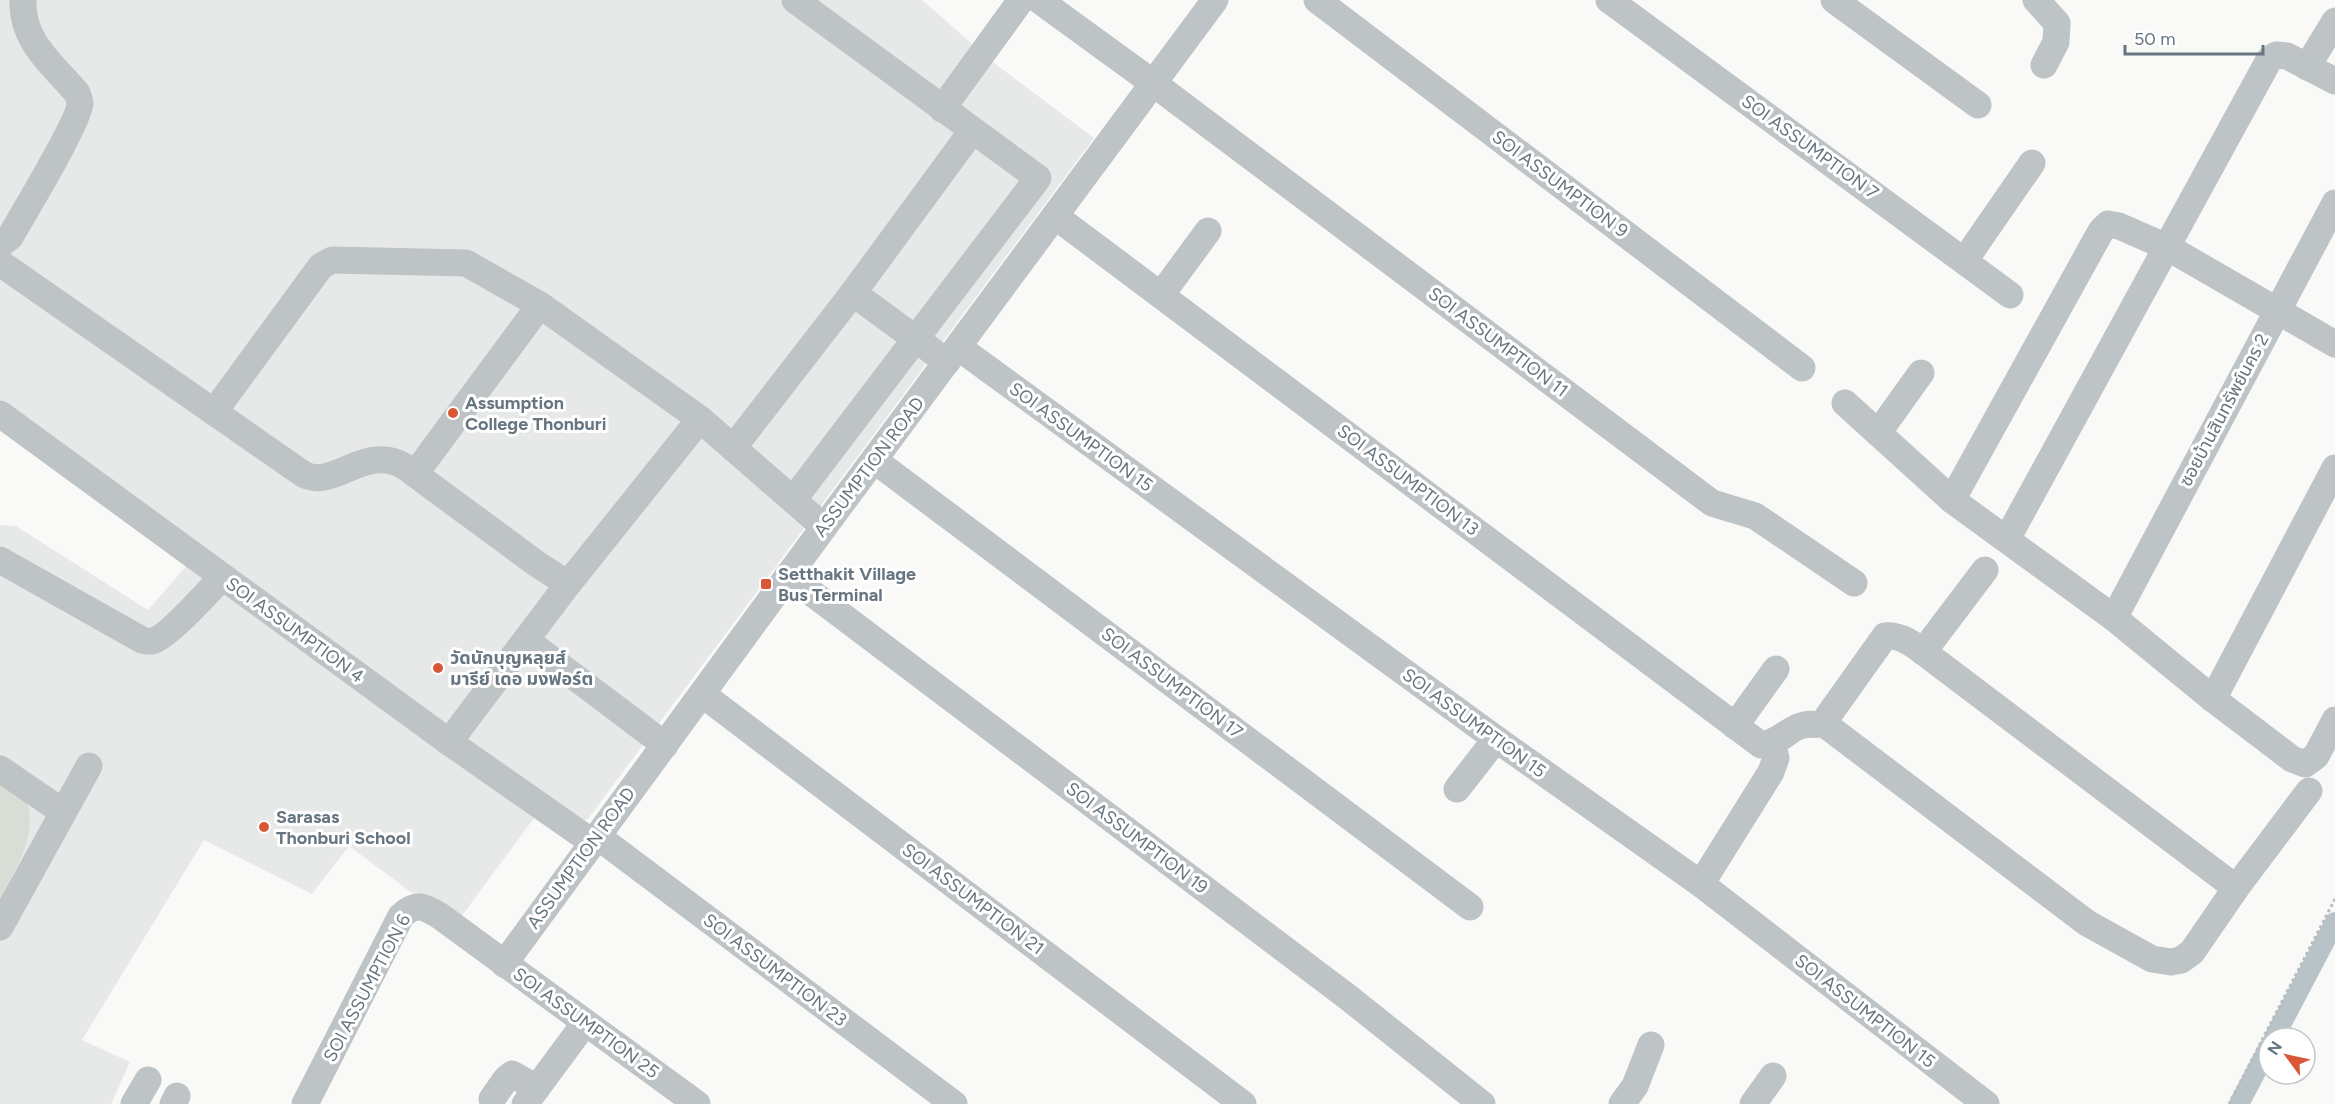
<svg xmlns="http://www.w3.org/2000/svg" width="2335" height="1104" font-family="Figtree,'Noto Sans Thai',sans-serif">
  <rect width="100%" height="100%" fill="#f9f9f7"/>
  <g fill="#e7e8e8">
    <path d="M 0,0 L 922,0 L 994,63 L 1094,138 L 588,819 L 582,820 L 0,404 Z"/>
    <path d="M 0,525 L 16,526 L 148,610 L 188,564 L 537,814 L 455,925 L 349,846 L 312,894 L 204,840 L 82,1040 L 130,1062 L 111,1104 L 0,1104 Z"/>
  </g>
  <path fill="#d9ddd6" d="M 0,774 C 7,781 19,789 24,797 C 42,828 14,872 0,899 Z"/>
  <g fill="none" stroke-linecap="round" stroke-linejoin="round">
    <g stroke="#b7c3c7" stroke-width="20">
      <path d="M 2274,1038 L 2335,922"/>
      <path d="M 2239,1104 L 2269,1047"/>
    </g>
    <path stroke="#b9bcbf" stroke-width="3" stroke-dasharray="3 3" stroke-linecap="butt" d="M 2229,1104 L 2335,899"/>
    <g stroke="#bec3c6" stroke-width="27">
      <path d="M 1039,0 L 1153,83 L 1712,503 L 1755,516 L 1854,583"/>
      <path d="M 1317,0 L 1802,368"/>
      <path d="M 1609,0 L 2010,295"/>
      <path d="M 1834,0 L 1978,105"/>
      <path d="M 2036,0 L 2057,23 L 2056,42 L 2044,65"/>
      <path d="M 2307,67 L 2335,21"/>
      <path d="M 942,109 L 1021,0"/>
      <path d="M 1055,216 L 1761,745 C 1780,743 1790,727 1804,725 C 1812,723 1815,726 1823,723 L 1885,636 C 1905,634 1923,652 1938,663 L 2236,888"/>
      <path d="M 0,245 L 10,237 C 22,216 80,120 80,103 C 80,99 78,97 77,93 C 53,65 21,41 23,0"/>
      <path d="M 1965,260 L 2032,163"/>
      <path d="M 0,263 L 303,474 C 334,491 364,443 404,466 L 537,564 L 568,584 L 700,419 L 824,527"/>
      <path d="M 853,293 L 947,362"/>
      <path d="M 1161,295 L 1208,231"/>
      <path d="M 958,347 L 1496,739 L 1701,884 L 1986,1104"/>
      <path d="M 1845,403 L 1952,500 L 2114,618 L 2213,699 L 2292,759 L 2305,764 L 2316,756 L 2335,720"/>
      <path d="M 214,412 L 321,266 L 332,260 L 466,263 L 540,305 L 700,419"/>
      <path d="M 0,414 L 449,742 L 592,842"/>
      <path d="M 1878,433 L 1921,373"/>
      <path d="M 733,448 L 853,293 L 972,131"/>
      <path d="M 874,460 L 1470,907"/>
      <path d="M 415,474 L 540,305"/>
      <path d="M 793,500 L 1038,178 L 795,0"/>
      <path d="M 1952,500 L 2101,231 L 2108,224 L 2119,226 L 2167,247 L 2335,344"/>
      <path d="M 2007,539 L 2269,60 L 2276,55 L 2287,56 L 2335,81"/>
      <path d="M 0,560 L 142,640 C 145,641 148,642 152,641 C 166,639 210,590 222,577"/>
      <path d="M 788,575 L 1349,998 L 1482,1104"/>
      <path d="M 2114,618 L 2335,203"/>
      <path d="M 527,641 L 665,745"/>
      <path d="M 1923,652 L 1985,570"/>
      <path d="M 702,694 L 1243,1104"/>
      <path d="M 2213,699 L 2335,468"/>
      <path d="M 1823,723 L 2087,923 L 2152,959 L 2171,962 L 2181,960 L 2192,952 L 2236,888 L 2309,791"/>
      <path d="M 1735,726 L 1776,669"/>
      <path d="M 449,742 L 568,584"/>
      <path d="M 0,769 L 63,812"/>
      <path d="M 1457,789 L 1496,739"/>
      <path d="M 597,836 L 954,1104"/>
      <path d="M 1701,884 L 1771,772 L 1776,758 L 1772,743"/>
      <path d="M 0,927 L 89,766"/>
      <path d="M 504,964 L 824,527 L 1215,0"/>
      <path d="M 492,1099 L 506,1079 L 512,1074 L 537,1088"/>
      <path d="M 134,1104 L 148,1080"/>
      <path d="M 173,1104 L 177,1096"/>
      <path d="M 305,1104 L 401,916 C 416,902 424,906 440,916 L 697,1104"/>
      <path d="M 525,1104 L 585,1023"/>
      <path d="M 1622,1104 L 1635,1086 L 1651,1045"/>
      <path d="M 1753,1104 L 1773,1076"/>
    </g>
  </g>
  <g fill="#d95736" stroke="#fff" stroke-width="2">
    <circle cx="453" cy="413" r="6"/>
    <rect x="760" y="578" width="12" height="12" rx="3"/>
    <circle cx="438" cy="668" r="6"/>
    <circle cx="264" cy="827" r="6"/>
  </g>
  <g text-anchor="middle" stroke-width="6" stroke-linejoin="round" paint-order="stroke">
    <g font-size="18" fill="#667580" stroke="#fff">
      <text transform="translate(1810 147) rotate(36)" y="6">SOI ASSUMPTION 7</text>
      <text transform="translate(1560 184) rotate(37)" y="6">SOI ASSUMPTION 9</text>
      <text transform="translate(1498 342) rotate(37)" y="6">SOI ASSUMPTION 11</text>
      <text transform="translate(2224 410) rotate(-62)" y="6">ซอยบ้านสินทรัพย์นคร 2</text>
      <text transform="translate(1081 437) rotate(36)" y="6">SOI ASSUMPTION 15</text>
      <text transform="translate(869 467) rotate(-53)" y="6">ASSUMPTION ROAD</text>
      <text transform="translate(1408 480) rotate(37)" y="6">SOI ASSUMPTION 13</text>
      <text transform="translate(295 630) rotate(36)" y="6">SOI ASSUMPTION 4</text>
      <text transform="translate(1172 683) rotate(37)" y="6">SOI ASSUMPTION 17</text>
      <text transform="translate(1474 723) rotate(36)" y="6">SOI ASSUMPTION 15</text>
      <text transform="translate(1137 838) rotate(37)" y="6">SOI ASSUMPTION 19</text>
      <text transform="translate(581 858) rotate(-54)" y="6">ASSUMPTION ROAD</text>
      <text transform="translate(973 899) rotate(37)" y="6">SOI ASSUMPTION 21</text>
      <text transform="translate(775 970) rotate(37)" y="6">SOI ASSUMPTION 23</text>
      <text transform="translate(367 988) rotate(-62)" y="6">SOI ASSUMPTION 6</text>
      <text transform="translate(1865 1011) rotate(38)" y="6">SOI ASSUMPTION 15</text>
      <text transform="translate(586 1023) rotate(36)" y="6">SOI ASSUMPTION 25</text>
    </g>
    <g font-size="18" font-weight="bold" fill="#667580" stroke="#fff" text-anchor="start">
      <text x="465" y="409">Assumption<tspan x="465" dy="21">College Thonburi</tspan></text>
      <text x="778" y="580">Setthakit Village<tspan x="778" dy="21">Bus Terminal</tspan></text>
      <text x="450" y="664">วัดนักบุญหลุยส์<tspan x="450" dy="21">มารีย์ เดอ มงฟอร์ต</tspan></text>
      <text x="276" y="823">Sarasas<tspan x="276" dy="21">Thonburi School</tspan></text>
    </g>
  </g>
  <g transform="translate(2287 1056) rotate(303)"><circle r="28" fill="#ffffff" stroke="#c2c8cc" stroke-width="1.5"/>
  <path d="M0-4.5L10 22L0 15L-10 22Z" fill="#d95736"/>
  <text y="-9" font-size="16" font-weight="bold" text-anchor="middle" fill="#667580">N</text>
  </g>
  <path d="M2125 45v9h138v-9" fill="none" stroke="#667580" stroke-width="3"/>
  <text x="2134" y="45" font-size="18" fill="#667580" stroke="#ffffff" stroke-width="4.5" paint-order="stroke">50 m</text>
</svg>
